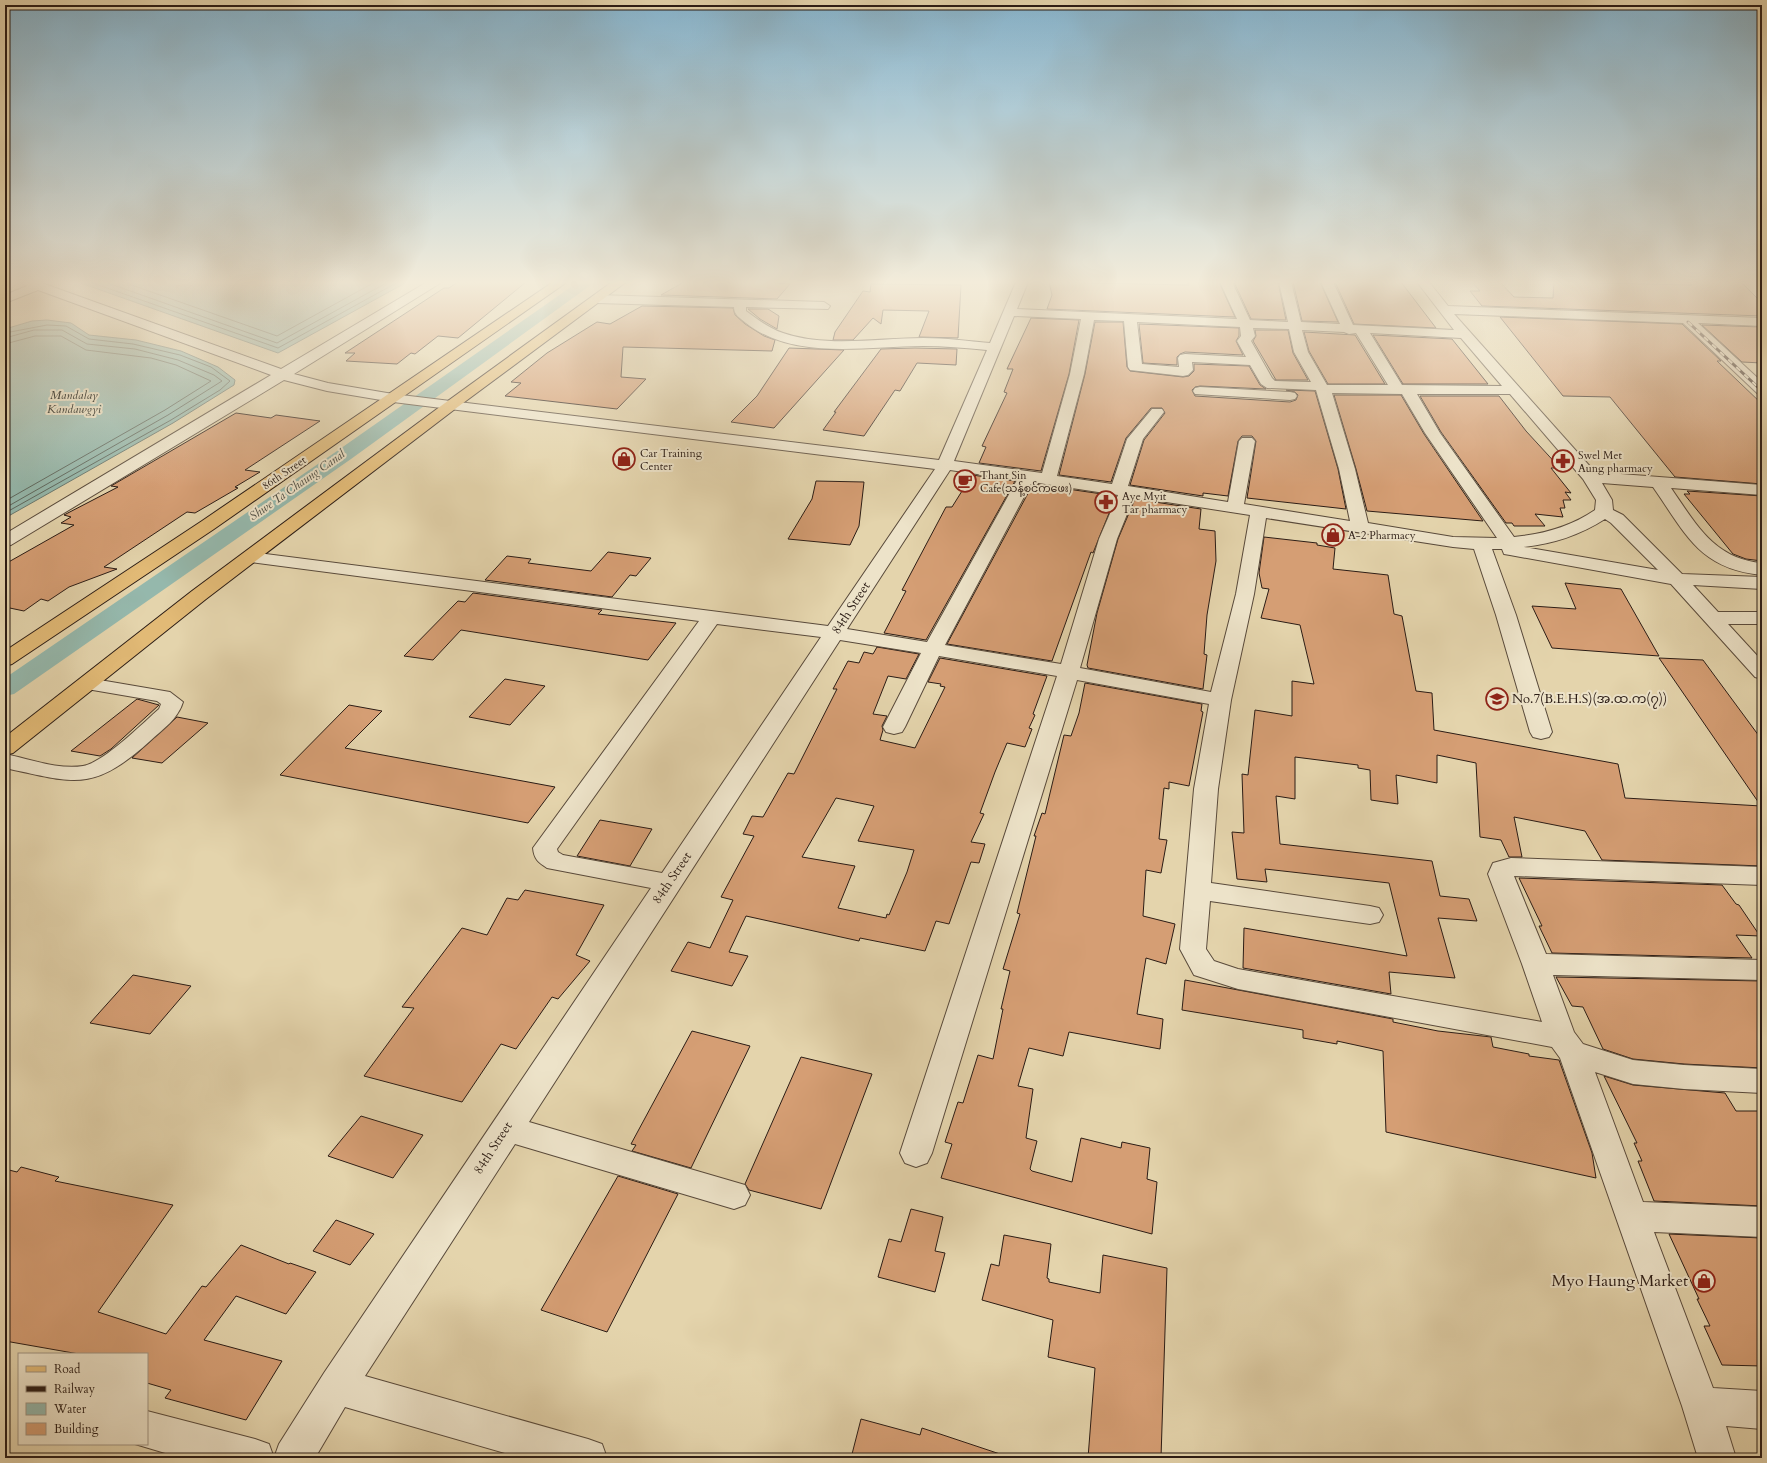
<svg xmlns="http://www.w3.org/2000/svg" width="1767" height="1463" font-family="Cardo,'Noto Sans Myanmar',serif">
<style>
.water{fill:#95b8ac;stroke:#6b7a70}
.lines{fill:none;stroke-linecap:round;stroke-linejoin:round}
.shore{stroke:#606a60;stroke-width:1}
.canal{fill:#95b8ac;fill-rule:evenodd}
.building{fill:#d59e74;stroke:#2b1c15;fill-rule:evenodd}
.minor-casing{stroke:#594a3b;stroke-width:2}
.major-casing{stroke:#2b1c15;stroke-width:2}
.minor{fill:#ede3c9;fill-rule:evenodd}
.major{fill:#e2ba76;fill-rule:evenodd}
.rail-casing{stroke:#2b1c15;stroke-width:3}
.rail{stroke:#ede3c9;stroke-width:2;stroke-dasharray:5.5;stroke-linecap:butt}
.labels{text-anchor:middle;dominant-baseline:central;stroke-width:4;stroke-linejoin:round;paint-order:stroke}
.far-poi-label{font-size:11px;fill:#2b1c15;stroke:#ede3c9;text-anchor:start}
.far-street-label{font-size:11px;fill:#2b1c15;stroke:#ede3c9}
.far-water-label{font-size:12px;font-style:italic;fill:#4b4b42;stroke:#ede3c9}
.street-label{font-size:13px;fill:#2b1c15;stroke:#ede3c9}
.poi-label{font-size:13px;fill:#2b1c15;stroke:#ede3c9;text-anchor:start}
.near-poi-label{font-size:16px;fill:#2b1c15;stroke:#ede3c9;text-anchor:end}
</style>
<rect width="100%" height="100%" fill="#e4d4ac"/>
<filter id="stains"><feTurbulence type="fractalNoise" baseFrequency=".005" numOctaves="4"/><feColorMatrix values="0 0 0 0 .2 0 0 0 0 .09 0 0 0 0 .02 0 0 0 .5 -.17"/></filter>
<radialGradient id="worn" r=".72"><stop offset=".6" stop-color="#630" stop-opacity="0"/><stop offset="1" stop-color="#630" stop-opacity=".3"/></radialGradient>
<!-- water -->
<g class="water">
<polygon points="78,282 407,282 278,353"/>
<polygon points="47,320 71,323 89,335 136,340 181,351 218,367 235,380 234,385 173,423 5,518 5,329 32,321"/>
</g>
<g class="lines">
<!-- shore -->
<g class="shore">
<polyline points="90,282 278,348 398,282"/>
<polyline points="105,282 277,343 388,282"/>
<polyline points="123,282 277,336 375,282"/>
<polyline points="5,333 47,325 66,326 89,339 133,344 180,355 211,367 230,381 220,390 171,420 5,513"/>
<polyline points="5,338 34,330 62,330 87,344 135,349 178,360 214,375 222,381 168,415 5,508"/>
<polyline points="5,344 35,336 61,336 86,350 151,358 176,365 211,381 165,410 5,501"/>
</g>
<!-- canal -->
<polygon class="canal" points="578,282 595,282 351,459 14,694 5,696 5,678 337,451"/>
</g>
<!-- building -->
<g class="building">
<polygon points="458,282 526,282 458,338 438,336 415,354 411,353 397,364 346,361 355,353 345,353 444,288 449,288"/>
<polygon points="684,282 767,282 790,284 777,299 661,295"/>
<polygon points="1049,282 1189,285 1187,282 1219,282 1235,317 1047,309 1052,295"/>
<polygon points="1234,282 1278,282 1286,320 1251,319"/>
<polygon points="1293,282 1320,282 1338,322 1302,321"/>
<polygon points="1335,282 1401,282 1436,328 1354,324"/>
<polygon points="1472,282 1500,282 1514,297 1553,298 1554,282 1692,285 1689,282 1741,282 1762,303 1762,316 1482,306 1470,291 1480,291"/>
<polygon points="871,284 961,285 958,338 919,337 929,311 883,310 881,324 873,318 853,340 833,340 835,332 863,291 870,292"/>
<polygon points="642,306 733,308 735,315 745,324 764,336 775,340 772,351 623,347 621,377 646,379 617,409 505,396 521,383 511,382 547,353 597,322 610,324"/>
<polygon points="748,309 768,309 779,316 777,329 760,319"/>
<polygon points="1500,317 1682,324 1721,361 1717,361 1762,404 1762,484 1675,477 1610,397 1563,396"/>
<polygon points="1031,318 1079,320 1069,374 1041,471 979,463 986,447 982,446 1007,393 1004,392 1013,369 1007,369"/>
<polygon points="1095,322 1123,322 1127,367 1130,371 1183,377 1189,376 1194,371 1194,364 1249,366 1260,385 1266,389 1200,386 1195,387 1192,390 1195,396 1290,402 1296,400 1298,395 1295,392 1286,390 1315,391 1338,469 1346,509 1247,498 1256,441 1252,436 1242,436 1238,441 1228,496 1203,493 1203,496 1130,485 1144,440 1165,413 1162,408 1151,408 1126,438 1111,482 1059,475 1085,374"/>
<polygon points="1139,324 1239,328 1239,336 1236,341 1243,355 1185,352 1180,354 1177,357 1177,365 1143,363"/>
<polygon points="1702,325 1762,327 1762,363 1742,362"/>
<polygon points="1255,330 1288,330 1293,353 1308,380 1276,380 1253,341 1256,336"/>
<polygon points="1304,332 1355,335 1385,384 1328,384 1309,351"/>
<polygon points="1373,335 1452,339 1488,384 1403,384"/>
<polygon points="789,348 844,350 774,428 731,422 757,396"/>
<polygon points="915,348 957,349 956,365 917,363 900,391 895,390 864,436 823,430 836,412 834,412 881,349"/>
<polygon points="1334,395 1401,395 1424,434 1483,521 1367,511 1356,469"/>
<polygon points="1420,396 1499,396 1526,431 1560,468 1551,468 1571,493 1565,492 1571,500 1563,500 1565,508 1560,508 1563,517 1535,514 1545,526 1514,526 1512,523 1506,523 1441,432"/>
<polygon points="236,413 271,418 276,415 320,421 245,470 260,472 235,487 238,488 195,513 187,512 104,567 117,569 69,587 48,601 41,599 24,611 5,607 5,564 74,525 61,523 71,517 64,515 118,487 111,486"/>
<polygon points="972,475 1015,481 926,640 884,633 906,591 902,590 946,507 952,507"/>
<polygon points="816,481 864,482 859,526 850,545 788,539 812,499"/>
<polygon points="1033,484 1116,496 1093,553 1091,552 1052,661 947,644"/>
<polygon points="1687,491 1762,496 1762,561 1746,559 1733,554 1684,494 1690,494"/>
<polygon points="1135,499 1201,509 1199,529 1215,531 1216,561 1207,615 1204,654 1207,655 1203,689 1088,668 1087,665 1097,613 1118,539"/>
<polygon points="1264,537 1317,543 1317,545 1335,548 1333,569 1388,575 1394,614 1402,616 1416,691 1432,693 1434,730 1618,764 1625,798 1761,806 1659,658 1703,660 1762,740 1762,866 1602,860 1585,831 1514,817 1522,857 1509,857 1501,840 1480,837 1476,763 1437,755 1437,783 1396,775 1398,804 1371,800 1370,770 1358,768 1358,765 1295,757 1295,799 1276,796 1280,844 1432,861 1440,896 1469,899 1477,921 1438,918 1455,978 1389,972 1391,994 1243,968 1244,928 1407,956 1389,883 1265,869 1267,882 1237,879 1232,832 1244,833 1242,774 1248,775 1255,710 1292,716 1292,681 1314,684 1300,625 1261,618 1269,589 1262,588 1259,573"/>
<polygon points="608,552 651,558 636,576 630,575 612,597 485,580 507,556 531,559 528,563 591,571"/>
<polygon points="1565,583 1621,589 1659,656 1552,648 1532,606 1576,609"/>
<polygon points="473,593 602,610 598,614 676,623 648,660 461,630 433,660 404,656 458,601 465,602"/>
<path d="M877,647L919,654L906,679L888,676L873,714L887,716L882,726L883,730L880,740L915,748L945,687L940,686L941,684L928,682L940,658L1047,676L1033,714L1035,715L1029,728L1032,729L1025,747L1007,743L995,772L980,813L984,814L971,842L985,844L979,863L971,862L949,924L936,921L925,951L860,938L859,941L746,916L729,952L748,956L732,986L671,971L688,942L710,948L733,900L721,897L754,836L743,834L752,816L763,817L788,773L794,774L837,689H833L848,661L859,663L864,652L873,654ZM836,798L874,806L858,841L914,850L907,872L889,915L887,914L886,918L838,908L855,866L802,857Z"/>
<polygon points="505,679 545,686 510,725 469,717"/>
<polygon points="1085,683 1202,704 1201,711 1203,712 1189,786 1169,782 1169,789 1164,788 1159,839 1167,840 1161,873 1146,870 1143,916 1175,924 1166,964 1146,958 1137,1014 1163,1019 1160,1049 1069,1032 1063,1056 1029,1048 1018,1086 1033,1089 1026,1138 1037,1141 1030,1169 1032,1171 1072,1182 1081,1138 1121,1148 1122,1142 1150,1148 1147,1179 1157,1182 1152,1234 941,1178 952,1144 945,1142 958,1102 963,1103 978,1055 993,1059 1003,1009 1001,1009 1010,971 1003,969 1020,914 1017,913 1036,836 1034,836 1042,813 1045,814 1064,735 1071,736 1079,713"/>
<polygon points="137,699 159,705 111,749 100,756 71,751"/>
<polygon points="349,705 382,711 345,748 555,787 528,823 280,775"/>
<polygon points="177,717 208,723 162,763 132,758"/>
<polygon points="600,820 652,829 630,866 577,856"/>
<polygon points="1519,878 1722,885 1736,904 1739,905 1760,936 1736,935 1752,958 1552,953 1539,926 1542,926"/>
<polygon points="525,890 604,905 576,955 590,961 558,999 552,997 516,1049 501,1044 462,1102 364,1076 414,1008 402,1007 462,928 487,935 507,898 518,900"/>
<polygon points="133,975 191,986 150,1034 90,1023"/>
<polygon points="1556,977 1762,981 1762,1068 1684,1064 1633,1059 1603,1049 1583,1007 1572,1006"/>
<polygon points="1185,980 1393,1019 1393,1022 1438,1031 1491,1037 1493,1047 1529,1054 1529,1056 1559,1060 1592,1153 1596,1178 1386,1132 1383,1051 1337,1041 1337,1044 1303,1038 1303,1030 1182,1010"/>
<polygon points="692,1031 750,1046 691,1168 632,1151 636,1145 631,1144"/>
<polygon points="801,1057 872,1074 821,1209 749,1190 745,1184"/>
<polygon points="1604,1076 1633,1085 1725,1093 1736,1111 1762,1111 1762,1206 1654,1201 1638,1161 1642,1161 1634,1143 1637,1143"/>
<polygon points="361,1116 423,1135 393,1178 328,1156"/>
<polygon points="21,1167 59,1177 55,1181 173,1205 98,1312 166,1334 202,1286 206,1287 241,1245 289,1264 290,1263 316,1272 286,1314 236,1296 204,1340 282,1361 246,1420 165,1398 171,1390 147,1383 147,1354 79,1354 5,1341 5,1169 17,1172"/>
<polygon points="618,1176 678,1194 607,1332 541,1310"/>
<polygon points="911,1209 943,1217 935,1251 945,1253 935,1292 878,1277 889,1239 901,1242"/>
<polygon points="336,1220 374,1234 350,1265 313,1251"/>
<polygon points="1669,1234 1762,1238 1762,1366 1722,1365 1704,1326 1710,1326 1697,1299 1699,1299"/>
<polygon points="1004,1235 1051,1244 1047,1278 1049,1279 1049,1282 1100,1293 1103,1255 1167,1268 1161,1458 1088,1458 1095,1368 1048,1357 1053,1320 982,1300 991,1264 999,1266"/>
<polygon points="861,1419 920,1435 922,1428 1000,1454 1000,1458 851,1458"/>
</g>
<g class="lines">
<!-- minor casing -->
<g class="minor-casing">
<g id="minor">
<path d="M21,282H39L281,369L427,282H442L294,374L328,383L393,394L939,460L987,350C965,348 944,346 923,346C866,346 794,361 746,323C740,318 734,315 734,307L597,303L591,299L597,295L824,302L830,306L828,309L746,307V311C758,320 769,328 783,333C827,348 878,338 923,338C945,338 968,341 990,343L1016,282H1028L1017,309L1237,319L1220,282H1232L1250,320L1288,322L1279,282H1291L1301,322L1340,324L1321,282H1333L1353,325L1454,330L1417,282H1429L1448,306L1762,318V326L1698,323L1762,382V394L1757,393L1683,323L1454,314L1595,472L1762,485V495L1671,488C1696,524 1714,559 1762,563V575C1699,569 1686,534 1653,487L1602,483L1612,500L1613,510L1623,515L1682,574L1762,577V589L1693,585L1718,612H1762V624H1728L1762,661V679L1755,677L1671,584L1510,555L1504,554L1502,549H1492L1516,615L1552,732L1549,737L1541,739L1533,737L1530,732L1496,615L1474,549L1453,547L1266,518L1254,594L1231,700L1218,789L1211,883L1370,906L1379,908L1383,915L1379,922L1370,924L1210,901L1206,949L1214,961L1238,969L1542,1022L1522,964L1488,874L1493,863L1511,858L1762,867V885L1514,876L1546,954L1762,960V980L1553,975L1574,1032L1583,1044L1633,1060L1684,1065L1762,1069V1093L1684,1089L1633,1084L1595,1072L1643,1202L1762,1207V1237L1654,1232L1713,1388L1762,1391V1429L1726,1426L1736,1458H1698L1682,1406L1560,1058L1552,1047L1238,989L1194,975L1180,949L1194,789L1209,704L1077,680L932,1153L927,1163L916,1167L905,1163L900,1153L1057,676L939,656L905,727L902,732L894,734L886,732L883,727L921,653L840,640L529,1122L745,1185L750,1195L745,1205L734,1209L515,1144L365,1376L588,1439L602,1444L607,1458H522L345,1407L315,1458H182L135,1444H147V1411L255,1439L269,1444L274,1458L279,1444L324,1373L651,888L547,868C538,862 534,859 533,848L699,621L251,562L245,561L242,557L245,553L251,552L828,626L935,469L393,402L327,391L284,380L11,545L5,546V534L271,375L38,290L5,303V295L27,286ZM1014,316L1081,319L1070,374L1042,473L954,461ZM1094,320L1124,321L1128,367L1130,370L1183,376L1188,375L1193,370L1192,362L1250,365L1261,384L1267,388L1316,390L1339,469L1350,521L1244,504L1255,441L1252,438H1242L1239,441L1228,502L1128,486L1143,439L1164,412L1162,409H1152L1127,439L1112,484L1057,476L1084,374ZM1137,322L1240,327L1241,336L1237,341L1246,357L1185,354L1180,355L1178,358L1179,367L1142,364ZM1253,328L1289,329L1294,352L1311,382L1275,381L1272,378L1251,341L1255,336ZM1302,330L1344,332L1349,334L1356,333L1388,385H1327L1308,352ZM1370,333L1461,338L1502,386L1402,385ZM1332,393L1402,394L1425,433L1497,538L1453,537L1368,523L1355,469ZM1417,394H1510L1583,479L1596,500L1595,510C1570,527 1544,534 1514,537L1440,433ZM950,470L1017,480L927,642L847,629ZM1032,482L1118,495L1099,539L1061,664L945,645ZM1134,497L1250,515L1236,594L1211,692L1080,668L1117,539ZM1605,519L1611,523L1658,570L1524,547C1553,544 1580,535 1605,519ZM717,624L821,637L662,873L563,855L558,852L557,849Z"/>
<polygon points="1200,387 1290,392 1295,393 1297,396 1295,399 1290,400 1195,394 1193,391 1195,388"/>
<path d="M88,678L170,692L183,702C178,719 163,729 150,741C92,793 76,783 5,768V754C30,759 58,770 83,766C103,763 143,723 159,709L161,704L157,701L81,688L78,684L81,680Z"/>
</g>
</g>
<!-- major casing -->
<g class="major-casing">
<g id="major">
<polygon points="553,282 567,282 214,529 12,664 5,666 5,651 202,521"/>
<polygon points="612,282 626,282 455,409 206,599 13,753 5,755 5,737 192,591 445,403"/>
</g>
</g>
<!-- minor -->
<use href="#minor" class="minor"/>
<!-- major -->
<use href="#major" class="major"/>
<!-- rail casing -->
<g class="rail-casing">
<polyline id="rail" points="1688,322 1762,391"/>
</g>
<!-- rail -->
<use href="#rail" class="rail"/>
</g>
<!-- sky -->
<linearGradient id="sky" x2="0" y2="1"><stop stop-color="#87b6d0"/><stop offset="0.58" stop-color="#f3ecda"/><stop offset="1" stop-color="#f3ecda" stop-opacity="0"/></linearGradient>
<rect width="1767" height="487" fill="url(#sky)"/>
<!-- icons -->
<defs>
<g id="shop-ring" transform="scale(1.15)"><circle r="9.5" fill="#ede3c9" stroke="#8f2418" stroke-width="1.5"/><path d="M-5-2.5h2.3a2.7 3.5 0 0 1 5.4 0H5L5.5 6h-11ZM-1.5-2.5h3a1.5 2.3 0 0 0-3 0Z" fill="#8f2418"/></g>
<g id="pharmacy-ring" transform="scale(1.15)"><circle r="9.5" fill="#ede3c9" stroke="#8f2418" stroke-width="1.5"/><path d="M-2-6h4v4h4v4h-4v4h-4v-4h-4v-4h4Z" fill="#8f2418"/></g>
<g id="cafe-ring" transform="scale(1.15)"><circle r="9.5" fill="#ede3c9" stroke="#8f2418" stroke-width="1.5"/><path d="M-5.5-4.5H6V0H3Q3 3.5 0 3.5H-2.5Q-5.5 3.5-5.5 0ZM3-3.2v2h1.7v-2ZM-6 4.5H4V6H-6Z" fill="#8f2418"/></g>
<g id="school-ring" transform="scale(1.15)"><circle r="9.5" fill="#ede3c9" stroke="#8f2418" stroke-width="1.5"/><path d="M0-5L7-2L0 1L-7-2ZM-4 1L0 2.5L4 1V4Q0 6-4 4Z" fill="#8f2418"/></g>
</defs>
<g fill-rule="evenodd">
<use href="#shop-ring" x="624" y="459"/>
<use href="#pharmacy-ring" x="1563" y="461"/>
<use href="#cafe-ring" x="965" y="481"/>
<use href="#pharmacy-ring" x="1106" y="502"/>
<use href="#shop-ring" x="1333" y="535"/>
<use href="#school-ring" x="1497" y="699"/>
<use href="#shop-ring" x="1704" y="1281"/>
</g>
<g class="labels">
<!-- far-poi labels -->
<g class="far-poi-label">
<text x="640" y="453">Car Training<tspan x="640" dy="13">Center</tspan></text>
<text x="1578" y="455">Swel Met<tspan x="1578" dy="13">Aung pharmacy</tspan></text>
<text x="980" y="475">Thant Sin<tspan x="980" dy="13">Cafe(သန့်စင်ကဖေး)</tspan></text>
<text x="1122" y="496">Aye Myit<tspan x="1122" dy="13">Tar pharmacy</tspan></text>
<text x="1348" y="535">A-2 Pharmacy</text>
</g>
<!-- far-street labels -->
<g class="far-street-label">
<text transform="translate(284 473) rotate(-34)">86th Street</text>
</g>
<!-- far-water labels -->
<g class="far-water-label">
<text x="74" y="395">Mandalay<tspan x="74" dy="14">Kandawgyi</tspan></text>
<text transform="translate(297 485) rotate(-35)">Shwe Ta Chaung Canal</text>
</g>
<!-- street labels -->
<g class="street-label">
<text transform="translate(851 608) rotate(-57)">84th Street</text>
<text transform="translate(672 878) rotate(-56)">84th Street</text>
<text transform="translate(493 1148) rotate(-57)">84th Street</text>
</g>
<!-- poi labels -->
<g class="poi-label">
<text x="1512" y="699">No.7(B.E.H.S)(အ.ထ.က(၇))</text>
</g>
<!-- near-poi labels -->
<g class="near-poi-label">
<text x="1688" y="1281">Myo Haung Market</text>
</g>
</g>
<!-- margin -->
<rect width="1767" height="1463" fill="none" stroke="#e4d4ac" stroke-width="20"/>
<rect x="6" y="6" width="1755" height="1451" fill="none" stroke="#2b1c15" stroke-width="2"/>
<rect x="10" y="10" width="1747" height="1443" fill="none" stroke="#2b1c15"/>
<!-- legend -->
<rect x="18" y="1353" width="130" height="92" fill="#ede3c9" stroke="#9f9381"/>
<rect x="26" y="1366" width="20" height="6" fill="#e2ba76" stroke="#9f9381"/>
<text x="54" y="1373" font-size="12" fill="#2b1c15">Road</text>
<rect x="26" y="1386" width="20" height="6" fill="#2b1c15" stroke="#9f9381"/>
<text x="54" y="1393" font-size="12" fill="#2b1c15">Railway</text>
<rect x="26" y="1403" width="20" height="12" fill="#95b8ac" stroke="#9f9381"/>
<text x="54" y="1413" font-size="12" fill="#2b1c15">Water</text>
<rect x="26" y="1423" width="20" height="12" fill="#d59e74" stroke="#9f9381"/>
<text x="54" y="1433" font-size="12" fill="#2b1c15">Building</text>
<rect width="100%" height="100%" filter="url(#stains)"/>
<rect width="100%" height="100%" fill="url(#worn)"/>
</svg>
